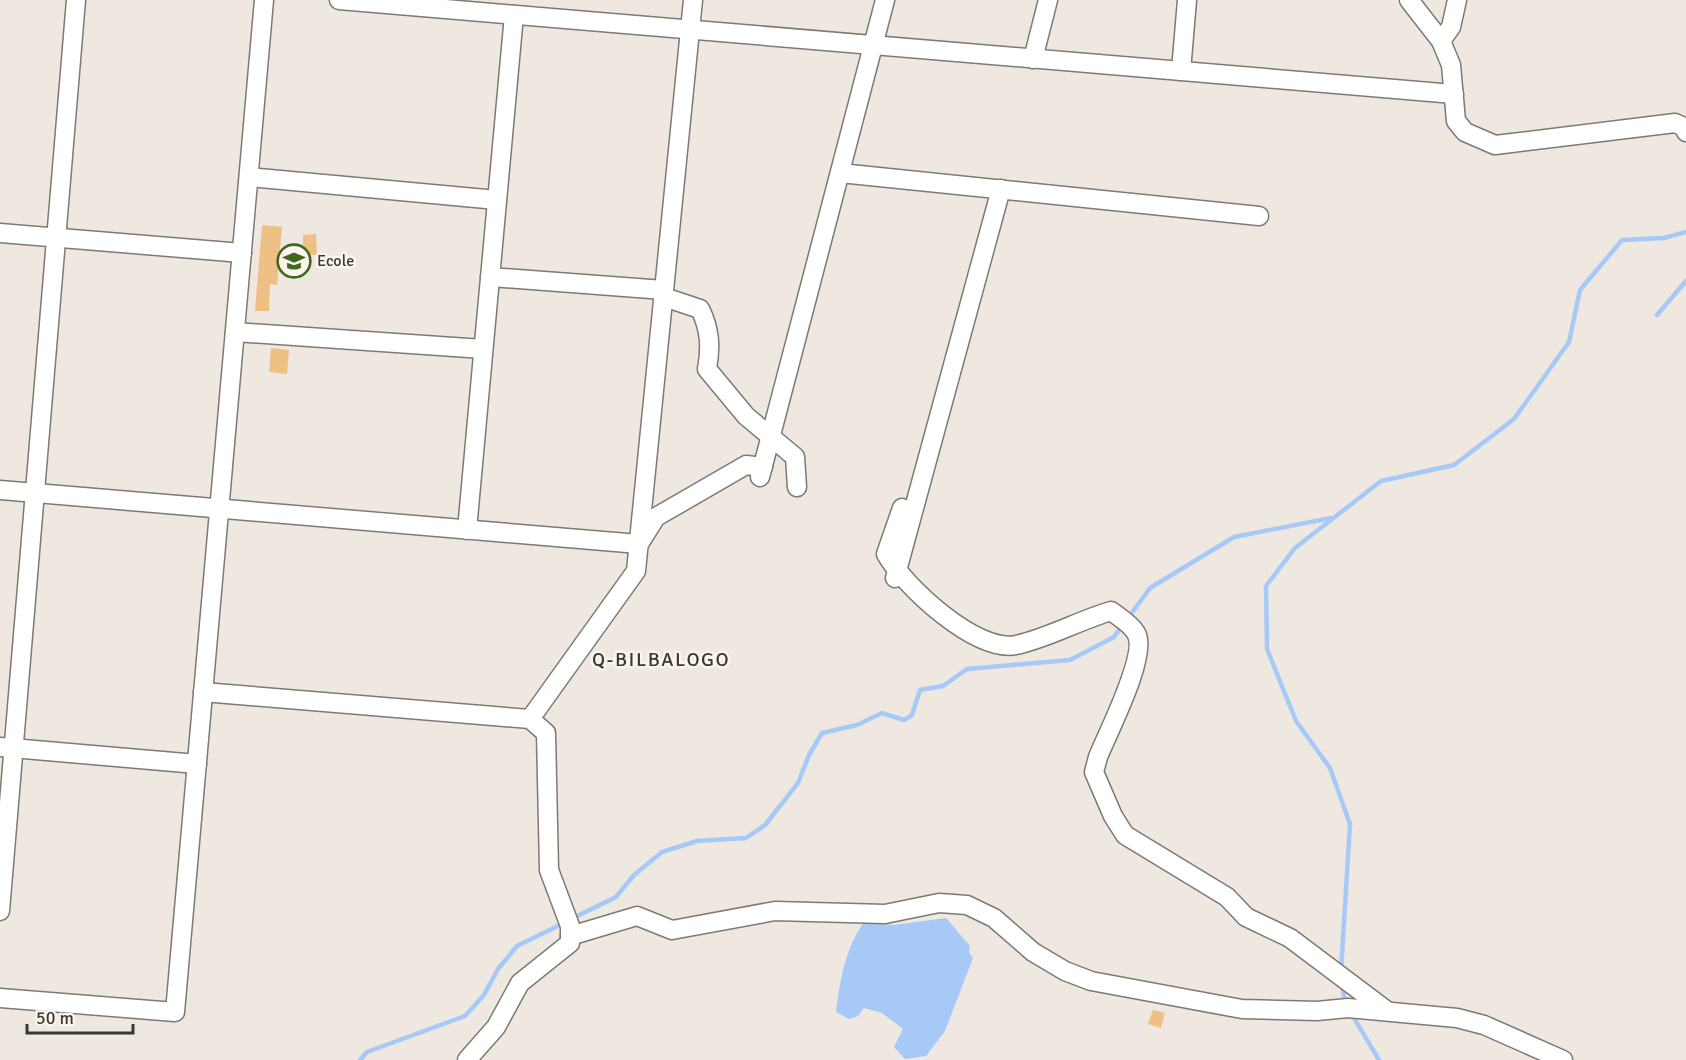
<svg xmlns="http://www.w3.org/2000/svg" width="1686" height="1060" font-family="Signika,sans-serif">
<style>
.water{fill:#a6c9f7}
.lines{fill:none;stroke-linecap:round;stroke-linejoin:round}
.stream{stroke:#a6c9f7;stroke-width:4.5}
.building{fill:#eec083}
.minor-casing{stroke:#7e7973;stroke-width:21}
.minor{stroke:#fff;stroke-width:18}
.labels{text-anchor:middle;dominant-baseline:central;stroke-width:5;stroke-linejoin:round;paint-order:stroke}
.poi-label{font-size:16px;fill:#3a3835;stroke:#fbf5ee;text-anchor:start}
.quarter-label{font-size:20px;letter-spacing:1.5px;fill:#3a3835;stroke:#fbf5ee}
</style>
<rect width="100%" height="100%" fill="#eee8e1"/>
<!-- water -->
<path class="water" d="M946,918L970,946L969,952L973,958L945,1031L926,1056L905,1059L894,1047L903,1029L882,1013L864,1008L858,1016L849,1019L836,1012C840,980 845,949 864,922L894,925Z"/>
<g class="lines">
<!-- stream -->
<g class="stream">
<polyline points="1657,315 1686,281"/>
<polyline points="1128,618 1150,588 1234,537 1331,518"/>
<polyline points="571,919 616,897 634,875 662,852 697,841 746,838 765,825 798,783 809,755 822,733 857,725 882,713 904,720 912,715 920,690 943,686 967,669 1070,660 1114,637 1123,624"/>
<polyline points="1341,971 1350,824 1330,768 1296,721 1267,649 1266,586 1295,548 1381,481 1454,465 1514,419 1569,342 1580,290 1622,240 1664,238 1686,232"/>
<polyline points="1342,983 1345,1004"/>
<polyline points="1351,1013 1379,1060"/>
<polyline points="360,1060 367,1052 465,1016 484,995 498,969 517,946 564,923"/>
</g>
</g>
<!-- building -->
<g class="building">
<polygon points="262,225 282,227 277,285 270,284 269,311 255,311"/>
<polygon points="316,234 317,255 303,255 303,235"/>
<polygon points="271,348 289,350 287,374 269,372"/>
<polygon points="1153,1010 1165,1013 1161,1028 1148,1024"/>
</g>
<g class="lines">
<!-- minor casing -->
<g class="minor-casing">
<g id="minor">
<polyline points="339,0 1454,94"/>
<polyline points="1409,0 1441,41 1451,65 1456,121 1465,132 1495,145 1675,123 1684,127 1686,132"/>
<polyline points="1441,41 1451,27 1457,0"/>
<polyline points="1033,59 1048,0"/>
<polyline points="1181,71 1187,0"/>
<polyline points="840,173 1259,216"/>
<polyline points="249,177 497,200"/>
<polyline points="0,233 242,253"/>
<polyline points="490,277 664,290"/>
<path d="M664,297L700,309C710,329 711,347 707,369L746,416L795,457L797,487"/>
<polyline points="235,332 483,349"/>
<polyline points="760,477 885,0"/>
<polyline points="0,490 639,544 656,517 746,465 763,467"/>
<path d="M902,508L886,554C904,586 976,653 1016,645C1046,639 1080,620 1111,611C1119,617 1131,624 1136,633C1149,654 1107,734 1098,757L1094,772L1113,816L1125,835L1227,897L1246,917L1290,938L1387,1011"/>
<polyline points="467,530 514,15"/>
<polyline points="895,578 1001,189"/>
<polyline points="203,692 530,719 546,733 549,870 570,926 570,943 520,983 496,1027 467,1060"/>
<polyline points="530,719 636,571 693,0"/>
<polyline points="0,747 197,764"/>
<polyline points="0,911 76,0"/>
<polyline points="570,936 637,916 672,930 775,911 885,914 939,903 967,905 994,918 1033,952 1065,971 1091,981 1242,1009 1317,1011 1348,1008 1457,1018 1484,1025 1563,1060"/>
<polyline points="0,998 175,1012 264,0"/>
</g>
</g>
<!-- minor -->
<use href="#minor" class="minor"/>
</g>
<!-- icons -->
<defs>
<g id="school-ring" transform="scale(1.725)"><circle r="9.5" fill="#fbf5ee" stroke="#42661e" stroke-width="1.5"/><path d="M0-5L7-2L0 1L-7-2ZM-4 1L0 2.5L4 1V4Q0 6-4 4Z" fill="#42661e"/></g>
</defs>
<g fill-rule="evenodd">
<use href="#school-ring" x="294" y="261"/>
</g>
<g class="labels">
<!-- poi labels -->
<g class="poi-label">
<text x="317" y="261">Ecole</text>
</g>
<!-- quarter labels -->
<g class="quarter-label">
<text x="661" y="659">Q-BILBALOGO</text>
</g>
</g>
<!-- scale -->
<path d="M27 1024v9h106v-9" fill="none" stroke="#3a3835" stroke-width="3"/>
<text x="36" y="1024" font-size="18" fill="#3a3835" stroke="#fbf5ee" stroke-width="4.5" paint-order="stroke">50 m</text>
</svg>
